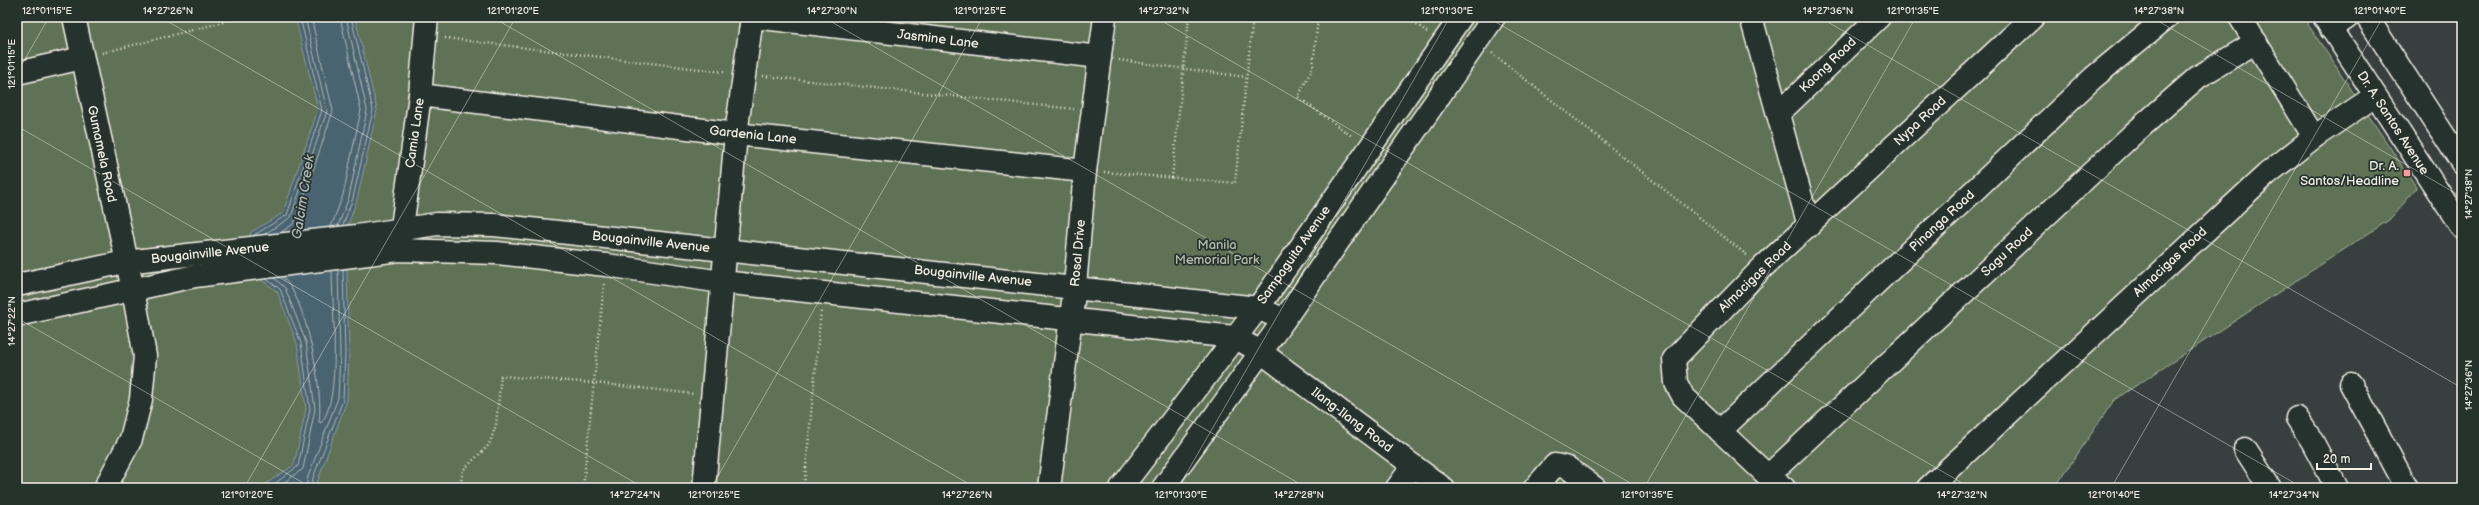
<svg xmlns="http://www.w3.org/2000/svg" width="2479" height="505" font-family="'Balsamiq Sans',sans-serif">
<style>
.green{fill:#5e7254;stroke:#a9b29e}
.water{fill:#4a646f;stroke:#8e9c9f}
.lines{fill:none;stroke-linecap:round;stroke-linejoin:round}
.shore{stroke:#b0b9b8;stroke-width:1}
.minor-casing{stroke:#f4f1e8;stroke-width:25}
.major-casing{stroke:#f4f1e8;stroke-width:25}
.path{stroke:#f4f1e8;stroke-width:2.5;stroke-dasharray:1 3;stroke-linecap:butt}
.minor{stroke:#26332d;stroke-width:22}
.major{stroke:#26332d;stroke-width:22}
.ticks{fill:none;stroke:#f4f1e8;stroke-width:1;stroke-opacity:0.45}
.poi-dot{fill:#ff9aa2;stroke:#26332d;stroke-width:1.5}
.labels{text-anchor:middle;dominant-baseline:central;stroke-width:3.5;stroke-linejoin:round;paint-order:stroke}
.street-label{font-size:13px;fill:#f4f1e8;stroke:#26332d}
.poi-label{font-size:13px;fill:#f4f1e8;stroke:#26332d;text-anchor:end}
.park-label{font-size:13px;fill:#b8bead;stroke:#26332d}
.water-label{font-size:14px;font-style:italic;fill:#b0b9b8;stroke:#26332d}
.neatline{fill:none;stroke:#f4f1e8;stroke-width:1.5}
.ticks-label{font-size:10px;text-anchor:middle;fill:#f4f1e8}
</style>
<rect width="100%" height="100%" fill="#37403f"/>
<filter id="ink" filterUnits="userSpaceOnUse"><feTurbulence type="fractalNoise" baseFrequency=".025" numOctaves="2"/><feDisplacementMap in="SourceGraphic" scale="8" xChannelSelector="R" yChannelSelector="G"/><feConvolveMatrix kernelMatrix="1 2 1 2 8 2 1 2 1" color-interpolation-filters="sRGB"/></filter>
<g filter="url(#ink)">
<!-- green -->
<polygon class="green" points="17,17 2303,17 2417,188 2389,220 2114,400 2060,480 2050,488 17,488"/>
<!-- water -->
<polygon class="water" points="295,17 355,17 377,110 357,200 346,230 349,354 347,400 315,488 264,488 267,483 294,465 306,409 297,343 277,291 260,279 248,240 251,232 283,213 318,109"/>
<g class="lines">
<!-- shore -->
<g class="shore">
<polyline points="343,225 353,198 373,110 351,17"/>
<polyline points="338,226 349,197 367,110 346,17"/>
<polyline points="331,227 343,195 361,110 340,17"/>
<polyline points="280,233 292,225 297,218 333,111 311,17"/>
<polyline points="265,234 291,217 327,111 305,17"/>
<polyline points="254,235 287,215 322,110 300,17"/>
<path d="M282,277C306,294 324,394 319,422L321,423C342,400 332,304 332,271"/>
<polyline points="274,278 285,288 306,342 315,409 303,469 276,488"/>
<polyline points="266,279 280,289 301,343 310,409 298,466 269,488"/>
<polyline points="306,488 308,477 338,398 340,354 338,270"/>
<polyline points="311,488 313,478 343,400 345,354 343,269"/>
</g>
<!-- minor casing -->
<g class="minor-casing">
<g id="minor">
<polyline points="74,17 133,290 145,356 141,399 131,439 105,488"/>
<polyline points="753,17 1100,57"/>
<polyline points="1751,17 1809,226"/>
<polyline points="2240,17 2314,137"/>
<polyline points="2331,29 2348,17"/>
<polyline points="17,73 82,58"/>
<polyline points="420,95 736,134 1085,171"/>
<polyline points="1778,114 1879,17"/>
<polyline points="400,242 420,95 427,17"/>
<polyline points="17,285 125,262 357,236 437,224 494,225 1258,308 1284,320"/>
<polyline points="17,315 195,276 399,250 497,253 606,265 722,282 1234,337 1261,352 1443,488"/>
<polyline points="2351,384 2407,488"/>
<polyline points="2297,418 2312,441 2337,488"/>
<polyline points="1720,431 2093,78 2167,17"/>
<polyline points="2245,449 2270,488"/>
<polyline points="1768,476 2133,134 2198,77 2256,42"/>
<polyline points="704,488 736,134 752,17"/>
<polyline points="1049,488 1075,286 1085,171 1105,17"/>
<polyline points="1121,488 1258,308 1461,17"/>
<polyline points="1163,488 1284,320 1494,17"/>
<polyline points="1397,488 1413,466"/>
<polyline points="1535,488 1555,465 1568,468 1595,488"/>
<polyline points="1784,488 1768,476 1683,396 1676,383 1674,359 1763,267 2033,17"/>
<polyline points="1928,488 2267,174 2314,137 2375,96"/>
</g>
</g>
<!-- major casing -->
<g class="major-casing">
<g id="major">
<polyline points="2324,17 2462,228"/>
<polyline points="2367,17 2462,163"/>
</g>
</g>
<!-- path -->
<g class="path">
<polyline points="1318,17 1313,67 1298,97 1353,137"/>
<polyline points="1407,17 1427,32"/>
<polyline points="445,38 724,72"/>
<polyline points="102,53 243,17"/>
<polyline points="1492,53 1748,256"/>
<polyline points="1119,60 1246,77"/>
<polyline points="763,76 1074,109"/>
<polyline points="1104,172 1235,183 1253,17"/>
<polyline points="1172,178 1189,17"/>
<polyline points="460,488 463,470 489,445 496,425 501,376 595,383 694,394"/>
<polyline points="583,488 604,284"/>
<polyline points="804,488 821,311"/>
</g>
<!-- minor -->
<use href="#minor" class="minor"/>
<!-- major -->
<use href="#major" class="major"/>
</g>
</g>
<!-- ticks -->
<path class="ticks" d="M160,17L976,488M492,17L1307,488M823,17L1639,488M1155,17L1971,488M1487,17L2303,488M1819,17L2462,388M2151,17L2462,197M17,73L49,17M17,126L644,488M17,318L312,488M244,488L516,17M711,488L983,17M1178,488L1450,17M1644,488L1916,17M2111,488L2383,17"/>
<!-- markers -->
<rect class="poi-dot" x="2403" y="169" width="8" height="8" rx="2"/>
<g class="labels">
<!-- street labels -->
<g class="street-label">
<text transform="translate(938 39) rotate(7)">Jasmine Lane</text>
<text transform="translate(1828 65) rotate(-44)">Kaong Road</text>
<text transform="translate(1920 121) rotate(-43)">Nypa Road</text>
<text transform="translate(2393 123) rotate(57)">Dr. A. Santos Avenue</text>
<text transform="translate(415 133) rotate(-82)">Camia Lane</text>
<text transform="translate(753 135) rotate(6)">Gardenia Lane</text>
<text transform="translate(102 154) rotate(78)">Gumamela Road</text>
<text transform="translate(1942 221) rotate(-43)">Pinanga Road</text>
<text transform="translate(651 242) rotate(6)">Bougainville Avenue</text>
<text transform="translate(2007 252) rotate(-43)">Sagu Road</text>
<text transform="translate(210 253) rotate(-6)">Bougainville Avenue</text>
<text transform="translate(1078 253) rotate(-85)">Rosal Drive</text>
<text transform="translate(1294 255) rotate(-55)">Sampaguita Avenue</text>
<text transform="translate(2170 262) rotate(-43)">Almacigas Road</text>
<text transform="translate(973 276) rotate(6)">Bougainville Avenue</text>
<text transform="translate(1755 277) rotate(-44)">Almacigas Road</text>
<text transform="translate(1352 420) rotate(37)">Ilang-Ilang Road</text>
</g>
<!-- poi labels -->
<g class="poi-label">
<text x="2399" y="166">Dr. A.<tspan x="2399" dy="15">Santos/Headline</tspan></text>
</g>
<!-- park labels -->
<g class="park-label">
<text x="1217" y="245">Manila<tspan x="1217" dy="15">Memorial Park</tspan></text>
</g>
<!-- water labels -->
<g class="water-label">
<text transform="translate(303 197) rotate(-81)">Galcim Creek</text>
</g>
</g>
<!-- margin -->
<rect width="2479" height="505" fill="none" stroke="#26332d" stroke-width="44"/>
<!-- scale -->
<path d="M2317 463v6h54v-6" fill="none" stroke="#f4f1e8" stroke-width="2"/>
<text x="2323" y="463" font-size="12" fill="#f4f1e8" stroke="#26332d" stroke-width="3" paint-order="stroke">20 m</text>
<rect x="22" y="22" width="2435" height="461" class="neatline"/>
<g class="ticks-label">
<text x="47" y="14">121°01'15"E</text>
<text x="168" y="14">14°27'26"N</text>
<text x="513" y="14">121°01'20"E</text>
<text x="832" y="14">14°27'30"N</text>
<text x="980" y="14">121°01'25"E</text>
<text x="1164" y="14">14°27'32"N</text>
<text x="1447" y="14">121°01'30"E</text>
<text x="1828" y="14">14°27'36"N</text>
<text x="1913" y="14">121°01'35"E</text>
<text x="2159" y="14">14°27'38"N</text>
<text x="2380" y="14">121°01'40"E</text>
<text transform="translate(11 64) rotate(-90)" y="4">121°01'15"E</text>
<text transform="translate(2468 194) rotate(-90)" y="4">14°27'38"N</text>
<text transform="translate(11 321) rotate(-90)" y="4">14°27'22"N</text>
<text transform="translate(2468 385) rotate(-90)" y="4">14°27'36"N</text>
<text x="247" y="498">121°01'20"E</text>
<text x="635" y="498">14°27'24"N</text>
<text x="714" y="498">121°01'25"E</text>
<text x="967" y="498">14°27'26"N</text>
<text x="1181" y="498">121°01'30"E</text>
<text x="1299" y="498">14°27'28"N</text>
<text x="1647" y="498">121°01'35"E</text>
<text x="1962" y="498">14°27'32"N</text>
<text x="2114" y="498">121°01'40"E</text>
<text x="2294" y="498">14°27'34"N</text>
</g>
</svg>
